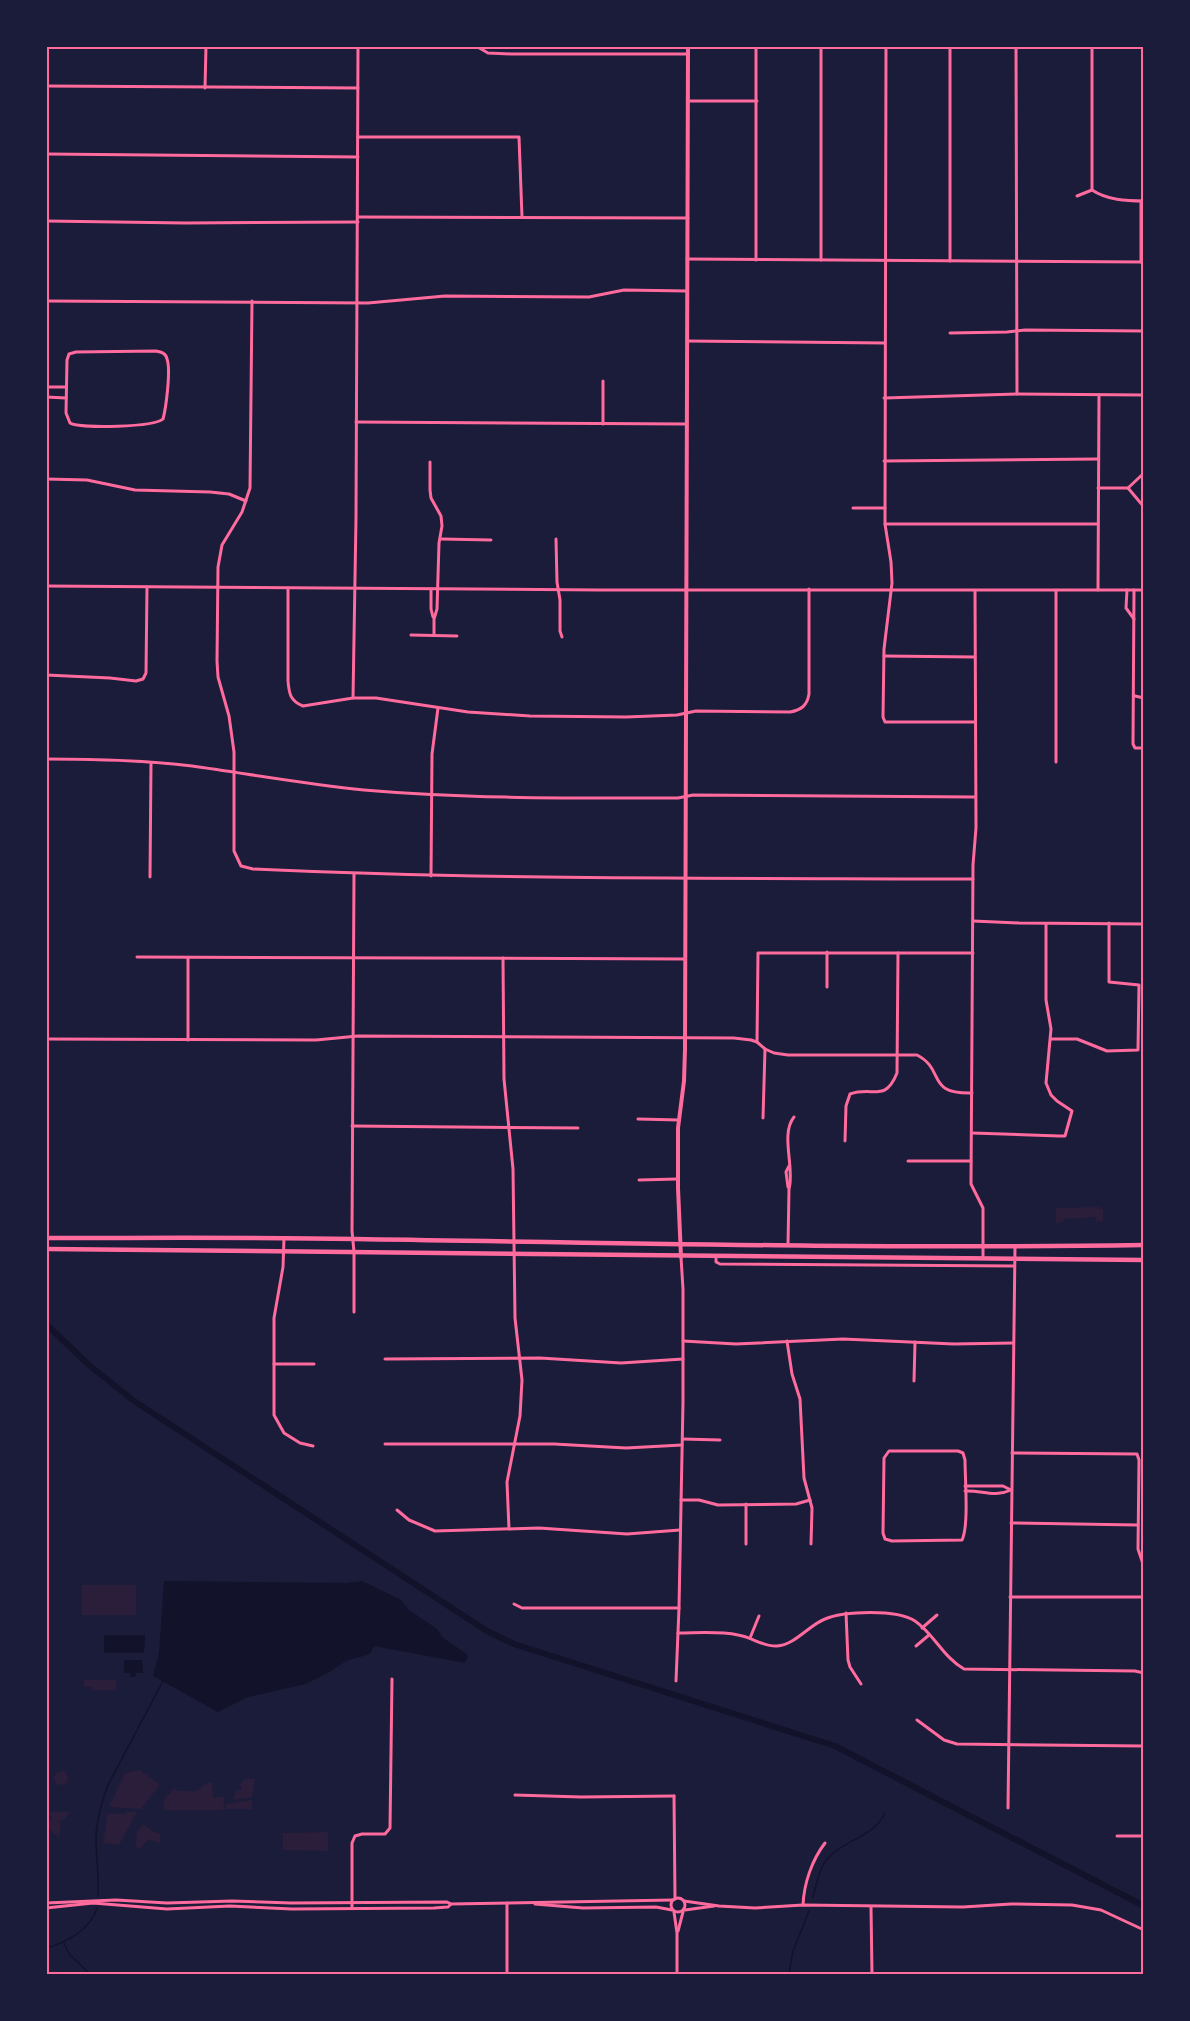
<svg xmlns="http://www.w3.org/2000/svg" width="1190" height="2021" font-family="'Titillium Web',sans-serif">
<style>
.green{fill:#2a1e3b}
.water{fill:#12122b}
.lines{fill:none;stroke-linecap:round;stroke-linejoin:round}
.stream{stroke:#12122b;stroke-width:1.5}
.canal{stroke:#12122b;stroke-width:6}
.minor{stroke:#ff6b9d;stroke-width:3}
.tertiary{stroke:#ff6b9d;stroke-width:3}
.secondary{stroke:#ff6b9d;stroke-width:4}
.primary{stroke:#ff6b9d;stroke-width:4.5}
.neatline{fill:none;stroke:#ff6b9d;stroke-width:2}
</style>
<rect width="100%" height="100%" fill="#1b1b3a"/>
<!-- green -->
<g class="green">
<polygon points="1100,1207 1099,1209 1103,1209 1103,1221 1096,1222 1096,1217 1064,1219 1063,1222 1056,1223 1056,1208"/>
<rect x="82" y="1585" width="54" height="30"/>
<polygon points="84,1680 116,1680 116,1690 92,1690 92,1687 84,1687"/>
<polygon points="140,1770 158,1783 159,1786 141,1809 109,1807 125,1773"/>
<circle cx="61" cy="1778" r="7"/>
<polygon points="245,1779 255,1779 252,1797 234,1800 235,1792 242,1789 240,1784"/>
<polygon points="212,1782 213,1797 225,1797 223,1810 164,1810 164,1799 175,1788 178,1791 197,1791 206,1783"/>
<polygon points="252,1800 252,1809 226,1809 226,1804"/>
<polygon points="49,1812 71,1812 61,1822 57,1821 61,1824 59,1838 49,1829 49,1821 52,1819"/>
<polygon points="108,1812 110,1814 126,1814 126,1812 137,1812 119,1845 103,1843"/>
<polygon points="143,1824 154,1832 160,1833 161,1842 158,1843 149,1839 141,1848 135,1848 137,1836 135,1834"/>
<polygon points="328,1832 328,1851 283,1850 283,1833"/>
</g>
<!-- water -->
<g class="water">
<polygon points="164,1581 347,1583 362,1581 401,1600 409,1610 437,1629 442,1637 468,1655 465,1663 374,1646 370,1654 346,1661 331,1671 306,1684 248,1697 218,1712 153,1676 159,1653"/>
<polygon points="104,1635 145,1635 144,1653 104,1653"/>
<polygon points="142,1660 143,1673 136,1673 135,1677 130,1677 130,1673 124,1673 124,1660"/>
</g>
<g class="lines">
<!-- stream -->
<g class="stream">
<path d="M98,1896C99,1875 96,1856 96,1835C97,1818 102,1801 108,1785L163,1681"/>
<path d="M813,1897C817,1884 819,1867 829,1857C846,1839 874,1837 885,1813"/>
<polyline points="64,1943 69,1954 90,1974"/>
<path d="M46,1948C66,1943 91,1929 97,1908"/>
<polyline points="789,1974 793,1951 809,1911"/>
</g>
<!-- canal -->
<polyline class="canal" points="46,1324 89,1365 134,1401 487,1631 514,1644 835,1746 1144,1906"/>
<!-- minor -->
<g class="minor">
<polyline points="476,46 488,53 511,54 688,54"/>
<polyline points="886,46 885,524 891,562 892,583 884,649 883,717 885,722 974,722"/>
<polyline points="1016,46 1017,394"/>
<path d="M1092,46V190C1107,200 1126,201 1144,201"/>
<polyline points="46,86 358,88"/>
<polyline points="205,88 206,46"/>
<polyline points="688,101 757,101"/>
<polyline points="358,137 519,137 522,217"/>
<polyline points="46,154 358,157"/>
<polyline points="1077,196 1092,190"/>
<polyline points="1141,201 1141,262"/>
<polyline points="358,217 688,218"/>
<polyline points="46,221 185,223 358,222"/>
<polyline points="687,259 1144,262"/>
<polyline points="756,260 756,46"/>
<polyline points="821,260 821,46"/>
<polyline points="950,261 950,46"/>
<polyline points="46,301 368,303 445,296 589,297 624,290 687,291"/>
<path d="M252,301L250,488L242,512L222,545L218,567L217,661L218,677L229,716L234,752V851L241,866L253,869C493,880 733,878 973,879"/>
<polyline points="950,333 1007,332 1025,330 1144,331"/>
<polyline points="687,341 885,343"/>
<path d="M76,352L156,351C161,352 166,353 167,359C171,370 166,408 163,419C154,427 81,429 70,423L66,413L67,360L69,354Z"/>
<polyline points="603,381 603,424"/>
<polyline points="46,387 66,387"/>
<polyline points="46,397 66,398"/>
<polyline points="884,398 1017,394 1144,395"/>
<polyline points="356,422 687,424"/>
<polyline points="884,461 1098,459"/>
<polyline points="430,462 430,490 431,498 441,516 442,526 439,543 437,609 434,619 434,635"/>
<polyline points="46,479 87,480 135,490 210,492 229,494 246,501"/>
<polyline points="1098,488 1128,488 1144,473"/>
<polyline points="1128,488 1144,507"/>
<polyline points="853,508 885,508"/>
<polyline points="885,524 1098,524"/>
<polyline points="442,539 491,540"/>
<polyline points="556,539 557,582 560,600 560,631 562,637"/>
<path d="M288,588V681C289,693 290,701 303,706L353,698H376L468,712L530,716L626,717L677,715L696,711L790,712C801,710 807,706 809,694V589"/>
<polyline points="431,589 431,609 433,617"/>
<polyline points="1098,590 1099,395"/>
<polyline points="1127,590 1126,608 1134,619"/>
<polyline points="1134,590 1133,744 1135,748 1144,748"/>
<polyline points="975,591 976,828 973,865 971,1184 983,1208 983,1258"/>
<polyline points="1056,591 1056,762"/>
<polyline points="411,635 457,636"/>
<polyline points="884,656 975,657"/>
<polyline points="46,675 110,678 136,681 143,679 146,673 147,587"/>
<polyline points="1135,696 1144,698"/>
<polyline points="353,698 356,518 358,46"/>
<path d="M46,759C95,759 144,760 192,766C249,774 306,784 364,790C468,799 573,798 678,798L693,795L975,797"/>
<polyline points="431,876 432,754 438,708"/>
<polyline points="150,877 151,763"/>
<polyline points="973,921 1019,923 1144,924"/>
<polyline points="137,957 685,959"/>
<polyline points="503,958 504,1079 513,1169 515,1318 522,1380 520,1416 507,1482 509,1529"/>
<polyline points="827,987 827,952"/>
<path d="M46,1039L316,1040L358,1036L734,1038L751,1040L757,1042L765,1049L774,1053L788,1055H917C946,1070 925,1094 972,1093"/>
<polyline points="1051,1039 1077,1039 1107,1051 1138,1050 1139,985 1109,982 1109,923"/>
<polyline points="188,1040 188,958"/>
<polyline points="757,1042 758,953 973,953"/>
<polyline points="763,1118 765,1049"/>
<polyline points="638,1119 679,1120"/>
<polyline points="352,1126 578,1128"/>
<polyline points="972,1133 1059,1136 1065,1136 1072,1111 1057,1101 1051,1095 1046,1083 1051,1029 1046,1000 1046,924"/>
<path d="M845,1141L846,1106L850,1094C873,1086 885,1103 897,1073L898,953"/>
<polyline points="908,1161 971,1161"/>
<polyline points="639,1180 677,1179"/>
<polyline points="788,1187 786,1172 789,1166"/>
<polyline points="284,1238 283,1267 274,1318 274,1415 284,1433 300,1443 313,1446"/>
<path d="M788,1245L789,1189C795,1169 780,1134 794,1117"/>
<polyline points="716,1257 716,1262 720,1264 1014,1266"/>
<polyline points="354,1312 354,1252 352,1231 354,874"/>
<polyline points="683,1341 736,1344 843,1339 954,1344 1013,1343"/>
<polyline points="787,1341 792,1374 800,1399 804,1478 812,1508 811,1544"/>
<polyline points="385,1359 540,1358 621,1363 683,1359"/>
<polyline points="274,1364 314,1364"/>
<polyline points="914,1381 915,1342"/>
<polyline points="683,1439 720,1440"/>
<polyline points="385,1444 554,1444 626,1448 682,1445"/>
<path d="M889,1451H958L963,1453L965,1460C965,1479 969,1526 962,1540L892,1541L885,1539L883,1533L884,1458Z"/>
<polyline points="1012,1453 1137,1454 1139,1460 1138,1549 1144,1567"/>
<polyline points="965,1486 1003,1486 1011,1490"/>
<path d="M965,1491C982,1490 994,1498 1011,1490"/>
<polyline points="681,1500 699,1500 718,1505 796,1504 810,1500"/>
<polyline points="397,1510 409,1520 435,1531 539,1528 627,1534 680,1530"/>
<polyline points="1011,1523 1137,1525"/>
<polyline points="746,1544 746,1504"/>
<polyline points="1010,1597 1144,1597"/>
<polyline points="514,1604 522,1608 679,1608"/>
<polyline points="846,1613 848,1660 850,1667 861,1684"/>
<polyline points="922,1628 937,1615"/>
<path d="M678,1633C698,1633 719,1631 738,1635C752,1637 763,1647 777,1646C795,1645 809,1625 825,1619C844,1611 897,1609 915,1621C934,1634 943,1657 964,1669L1135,1671L1144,1673"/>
<polyline points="750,1638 759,1616"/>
<polyline points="916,1646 929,1635"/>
<polyline points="676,1681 679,1608 683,1402 683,1289 681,1257"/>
<polyline points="917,1720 944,1740 957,1744 1144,1746"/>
<polyline points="515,1795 581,1797 674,1796"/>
<polyline points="1008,1808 1015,1247"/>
<polyline points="1117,1836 1144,1836"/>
<path d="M803,1905C804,1883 812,1860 825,1843"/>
<polyline points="871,1907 872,1974"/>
<polyline points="352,1908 352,1843 355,1836 362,1834 385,1834 390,1828 392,1679"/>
<polyline points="507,1974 507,1903"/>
</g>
<!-- tertiary -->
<g class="tertiary">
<polyline points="46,586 600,590 1144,590"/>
<polyline points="674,1796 675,1899"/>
<circle cx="678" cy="1905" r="7"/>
<polyline points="684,1901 719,1906 755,1908 803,1905 963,1907 1011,1904 1072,1905 1101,1910 1144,1930"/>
<polyline points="46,1903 116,1900 167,1903 232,1901 291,1903 447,1902 451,1904 673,1900"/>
<polyline points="535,1904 583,1908 656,1907 672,1910"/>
<polyline points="46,1908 93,1903 167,1909 230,1906 292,1909 434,1908 448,1907 451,1904"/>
<polyline points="685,1910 714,1906"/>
<polyline points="674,1912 677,1933 677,1974"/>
<polyline points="678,1931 683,1912"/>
</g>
<!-- secondary -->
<polyline class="secondary" points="681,1257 678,1188 678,1128 684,1081 685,1049 688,46"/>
<!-- primary -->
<g class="primary">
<path d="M46,1238C149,1238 252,1237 355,1239C618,1243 881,1249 1144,1245"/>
<polyline points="46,1249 1144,1260"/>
</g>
</g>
<!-- border -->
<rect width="1190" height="2021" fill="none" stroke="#1b1b3a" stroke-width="96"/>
<rect x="48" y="48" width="1094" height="1925" class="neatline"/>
</svg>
